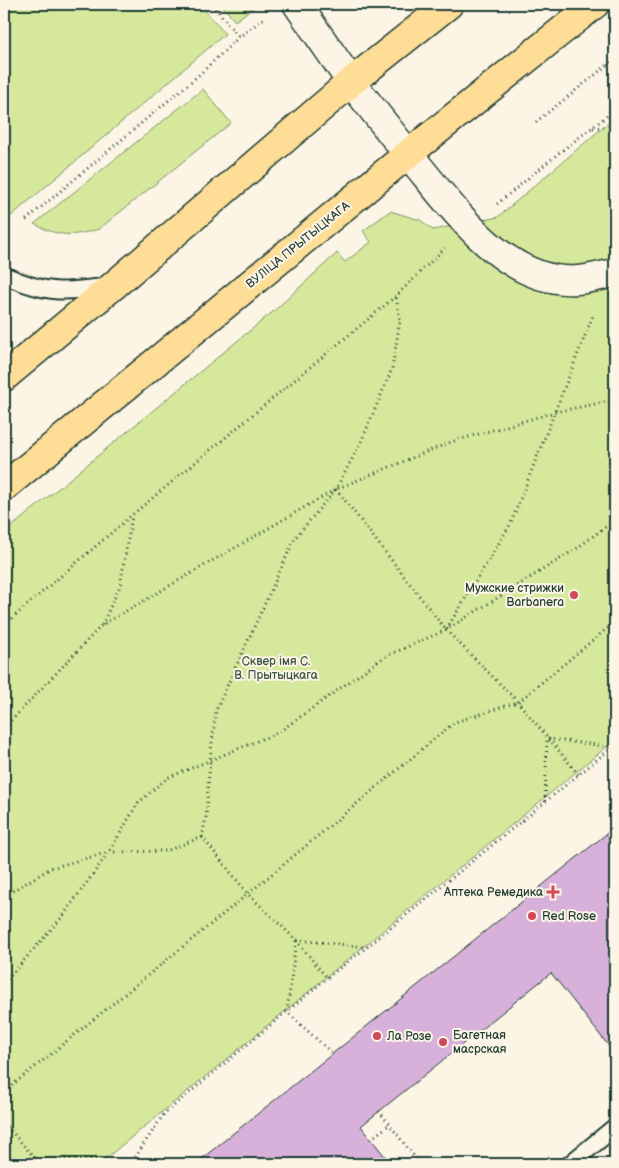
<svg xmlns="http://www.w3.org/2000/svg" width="619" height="1168" font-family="'Balsamiq Sans',sans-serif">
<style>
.green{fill:#d6e89c;stroke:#7a9268}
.building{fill:#d7b1d9;stroke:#1f3d34}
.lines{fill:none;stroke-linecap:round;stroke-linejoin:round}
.service-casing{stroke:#1f3d34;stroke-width:20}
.minor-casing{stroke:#1f3d34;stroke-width:31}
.tertiary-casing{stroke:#1f3d34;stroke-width:31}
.primary-casing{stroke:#1f3d34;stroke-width:31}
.path{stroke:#1f3d34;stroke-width:3;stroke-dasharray:1 4;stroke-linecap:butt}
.service{stroke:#fcf5e5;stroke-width:16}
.minor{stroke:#fcf5e5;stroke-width:28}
.tertiary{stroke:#fcf5e5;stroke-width:28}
.primary{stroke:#fedd96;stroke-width:28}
.poi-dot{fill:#d1495b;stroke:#fcf5e5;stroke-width:2}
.labels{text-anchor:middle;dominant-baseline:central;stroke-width:4;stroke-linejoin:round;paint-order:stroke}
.street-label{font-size:12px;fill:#1f3d34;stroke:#fcf5e5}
.poi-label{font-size:12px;fill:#1f3d34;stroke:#fcf5e5;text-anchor:start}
.park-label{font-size:12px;fill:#3a5744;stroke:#fcf5e5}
</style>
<rect width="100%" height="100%" fill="#fcf5e5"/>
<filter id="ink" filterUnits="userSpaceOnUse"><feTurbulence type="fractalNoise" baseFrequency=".02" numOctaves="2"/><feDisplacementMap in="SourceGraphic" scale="10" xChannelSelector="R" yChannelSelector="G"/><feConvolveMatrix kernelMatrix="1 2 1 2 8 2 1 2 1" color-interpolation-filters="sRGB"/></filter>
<g filter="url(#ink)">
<!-- green -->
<g class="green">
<polygon points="4,4 200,4 225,34 10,217 4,205"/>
<polygon points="221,4 251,4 254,7 235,21"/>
<path d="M203,89L231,123L99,229C71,237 60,237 34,224Z"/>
<polygon points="615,117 615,740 99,1164 4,1164 4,533 275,310 337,253 345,262 371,242 363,231 390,211 420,220 433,230 498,217"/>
</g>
<!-- building -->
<polygon class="building" points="615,827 615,1054 551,973 361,1126 391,1164 195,1164"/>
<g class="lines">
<!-- service casing -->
<g class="service-casing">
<g id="service">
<path d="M4,275C46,294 64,293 109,286"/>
<polyline points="570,1164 615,1127"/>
</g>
</g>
<!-- minor casing -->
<g class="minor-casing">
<path id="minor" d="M408,154C451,204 503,285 577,280C590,279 603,275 615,273"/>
</g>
<!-- tertiary casing -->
<g class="tertiary-casing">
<polyline id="tertiary" points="297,4 351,82 408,154"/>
</g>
<!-- primary casing -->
<g class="primary-casing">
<g id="primary">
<polyline points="4,377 113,286 351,82 449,4"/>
<polyline points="4,487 408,154 595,4"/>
</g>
</g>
<!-- path -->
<g class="path">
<polyline points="212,4 239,37"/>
<polyline points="536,122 615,59"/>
<polyline points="593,128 615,126"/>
<polyline points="497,204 560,152 615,110"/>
<polyline points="26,220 200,74 239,37 263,19"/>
<polyline points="336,489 446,630 510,525 594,313"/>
<polyline points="4,625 132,515 396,296 445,248"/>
<polyline points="102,625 120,586 132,516"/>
<polyline points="446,630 518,702 579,775"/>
<polyline points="4,728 102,625 336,489 451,442 555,412 615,400"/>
<polyline points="548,739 613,747"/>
<polyline points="545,802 547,739"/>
<polyline points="202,837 248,894 296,940 327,978"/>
<polyline points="4,896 51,868 109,852 166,851 202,837 206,817 210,760 216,710 295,538 336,489 362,440 392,369 400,321 396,296"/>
<polyline points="297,940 367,947"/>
<polyline points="296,941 287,1012 333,1054"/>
<polyline points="4,983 62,917 109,852 138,803 167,778 279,732 384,657 446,630 576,549 615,520"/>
<polyline points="4,1092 248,894 455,722 518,702 615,622"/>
<polyline points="379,1111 420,1164"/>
<polyline points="4,1123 40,1164"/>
<polyline points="371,1139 390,1124"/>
<polyline points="34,1164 35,1159 133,1159"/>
<polyline points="128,1164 134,1159 164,1114 327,978 367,947 615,745"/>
</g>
<!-- service -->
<use href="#service" class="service"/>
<!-- minor -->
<use href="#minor" class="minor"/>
<!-- tertiary -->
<use href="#tertiary" class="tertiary"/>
<!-- primary -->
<use href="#primary" class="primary"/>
</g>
</g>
<!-- markers -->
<g class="poi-dot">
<circle cx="574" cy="595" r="5"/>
<path d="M550.5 884.5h5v5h5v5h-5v5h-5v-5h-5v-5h5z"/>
<circle cx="532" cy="916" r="5"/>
<circle cx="377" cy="1036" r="5"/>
<circle cx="443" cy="1042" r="5"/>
</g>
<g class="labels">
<!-- street labels -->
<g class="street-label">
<text transform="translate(298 245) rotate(-39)">ВУЛІЦА ПРЫТЫЦКАГА</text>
</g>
<!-- poi labels -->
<g class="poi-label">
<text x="564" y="588" text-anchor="end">Мужские стрижки<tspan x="564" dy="14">Barbanera</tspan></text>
<text x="543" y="892" text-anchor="end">Аптека Ремедика</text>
<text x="542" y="916">Red Rose</text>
<text x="453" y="1035">Багетная<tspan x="453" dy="14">масрская</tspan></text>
<text x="387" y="1036">Ла Розе</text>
</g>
<!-- park labels -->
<g class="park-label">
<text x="276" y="661">Сквер імя С.<tspan x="276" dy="14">В. Прытыцкага</tspan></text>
</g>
</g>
<!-- margin -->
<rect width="619" height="1168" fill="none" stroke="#fcf5e5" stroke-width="20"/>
<rect x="10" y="10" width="599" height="1148" fill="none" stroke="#1f3d34" stroke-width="2" filter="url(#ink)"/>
</svg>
